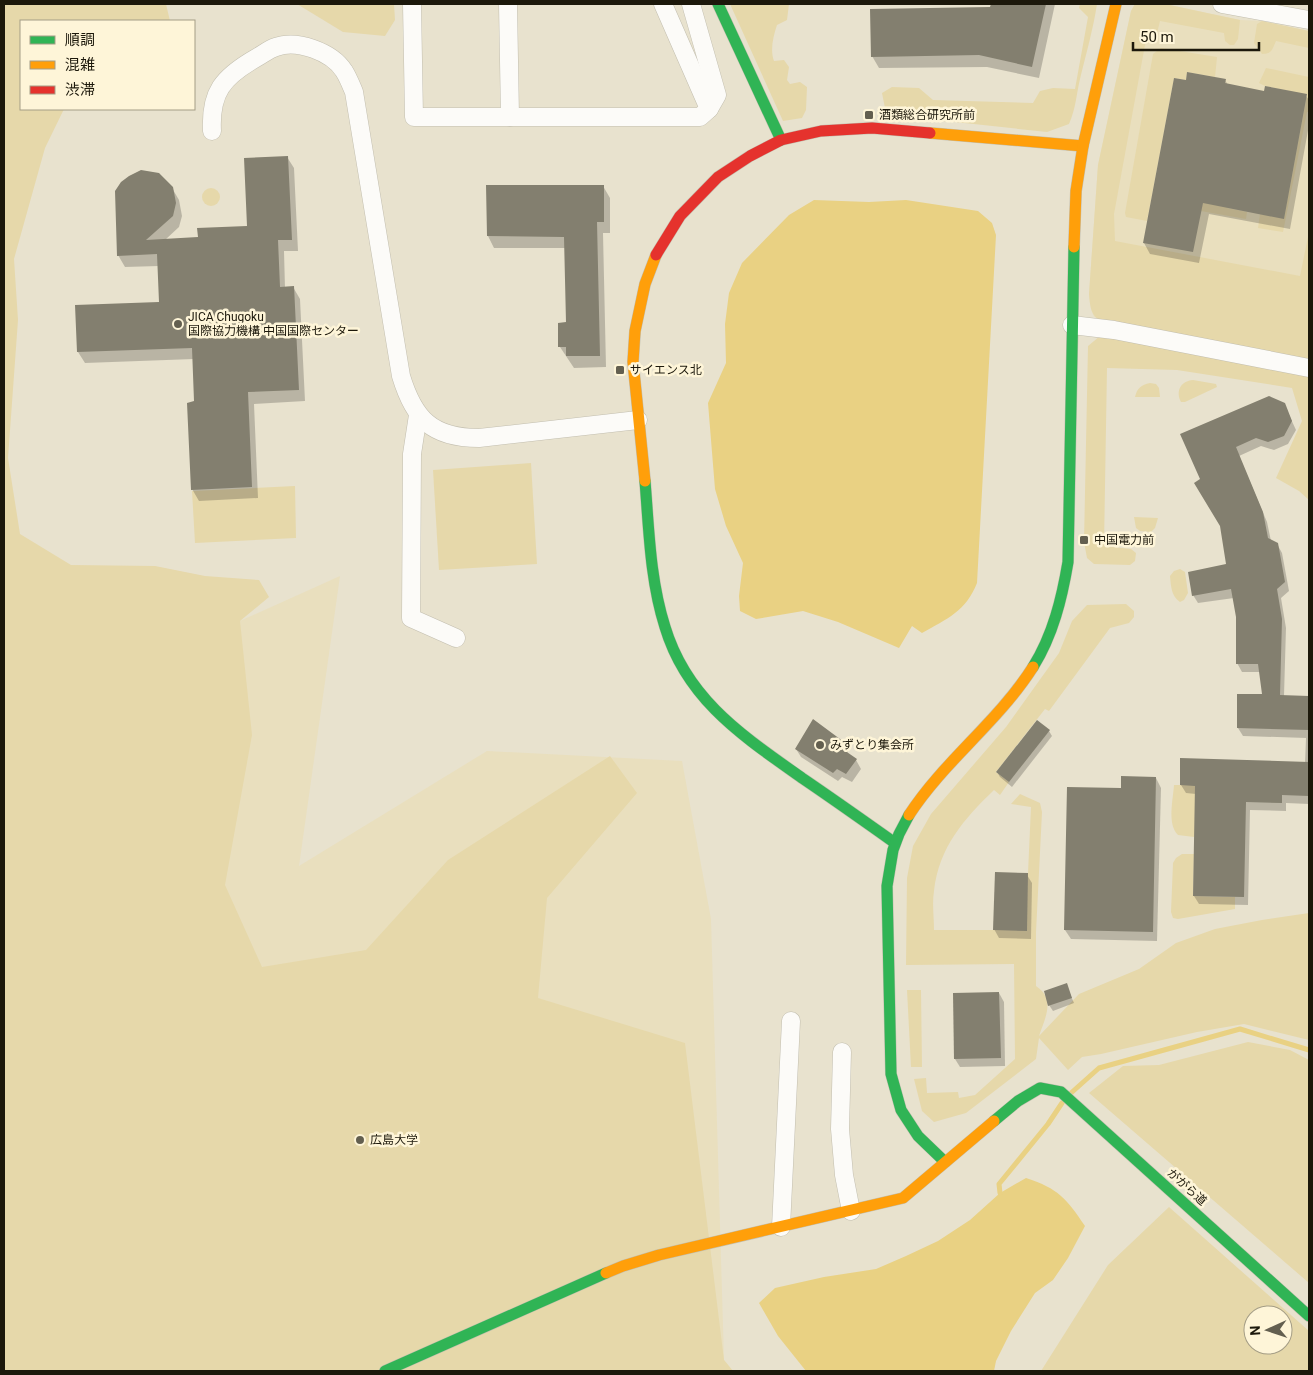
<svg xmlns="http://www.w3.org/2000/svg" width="1313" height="1375" font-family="Roboto,'Noto Sans JP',sans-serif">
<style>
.built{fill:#e9dfbe}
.green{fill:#e6d8aa;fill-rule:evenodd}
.water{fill:#e9d183}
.shadow{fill:#0003}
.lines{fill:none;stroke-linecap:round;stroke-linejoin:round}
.stream{stroke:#e9d183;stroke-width:5}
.building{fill:#837f6f}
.street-casing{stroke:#c2beaf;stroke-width:19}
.fast-casing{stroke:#c2beaf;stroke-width:12}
.slow-casing{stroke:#c2beaf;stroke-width:12}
.jam-casing{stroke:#c2beaf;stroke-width:12}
.street{stroke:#fcfbf8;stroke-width:18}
.fast{stroke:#30b455;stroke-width:11}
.slow{stroke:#ff9f0a;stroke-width:11}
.jam{stroke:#e5322d;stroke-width:11}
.poi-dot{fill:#635f4f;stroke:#fef5d8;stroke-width:2}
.labels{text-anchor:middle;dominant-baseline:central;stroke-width:5;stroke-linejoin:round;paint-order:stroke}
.poi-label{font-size:12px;fill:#1c180b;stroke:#fef5d8;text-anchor:start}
.street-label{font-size:12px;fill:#1c180b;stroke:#fef5d8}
</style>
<rect width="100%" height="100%" fill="#e8e2ce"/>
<!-- built -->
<g class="built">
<polygon points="1135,4 1165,4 1240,20 1262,21 1309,31 1309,361 1094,317 1091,309 1089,294 1098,165 1131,11"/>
<polygon points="340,576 299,866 487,751 682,761 711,919 724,1360 733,1371 4,1371 4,683 240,621"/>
</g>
<!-- green -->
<g class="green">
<polygon points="4,4 166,4 170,21 21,21 21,109 64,109 45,148 14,259 18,320 8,458 20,534 71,565 155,566 205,576 259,580 269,597 240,621 252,735 225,885 262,967 366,950 448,860 610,756 637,793 547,898 538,998 685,1043 724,1360 733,1371 4,1371"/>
<polygon points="297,4 394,4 395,20 385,36 343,32"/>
<path d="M730,4H789L787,20L777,25C773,37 770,50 774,61L784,60L789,67L787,80L790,84L800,82L807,87L806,110L802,118L783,121Z"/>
<path d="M1080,4H1097C1093,30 1086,54 1080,79C1076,96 1076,108 1069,124L1047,132L955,122L893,118L885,108L882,93L892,87L919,88L933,100L1033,103L1040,91L1053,88L1075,89L1088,17L1079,8Z"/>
<path d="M1135,4H1165L1240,20L1238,39L1234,45H1230L1225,41L1224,33L1160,21L1157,33L1147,34L1114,214L1115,241L1300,276L1309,232V360L1099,320C1090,314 1090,304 1089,294L1098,165L1131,11Z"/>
<path d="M1262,21L1309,31V48L1276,41C1272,50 1272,54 1262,54L1254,43L1257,24Z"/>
<polygon points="1161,48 1217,57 1215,77 1187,72 1186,80 1174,78 1147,221 1126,217 1125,213 1153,54"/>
<polygon points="1266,68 1309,77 1309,112 1307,112 1283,232 1258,228 1260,214 1284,218 1307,95 1265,86 1259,83"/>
<polygon points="1216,133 1227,208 1247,212 1246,219 1201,211"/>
<circle cx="211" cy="197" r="9"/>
<polygon points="1100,336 1309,377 1309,500 1299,491 1276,478 1302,421 1292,388 1177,370 1107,368 1104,546 1131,549 1136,553 1135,561 1130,565 1094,564 1087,558 1084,542 1088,346"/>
<path d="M1193,380L1216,384L1217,387L1185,402H1181C1175,391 1181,381 1193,380Z"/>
<path d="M1150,383L1156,384L1159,388L1160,397H1135C1137,388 1141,385 1150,383Z"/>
<polygon points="531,463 537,564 439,570 433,470"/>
<polygon points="295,486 296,538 195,543 192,491"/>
<polygon points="1134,517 1158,518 1155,528 1151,532 1140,531 1136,528"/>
<path d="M1180,569L1185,572L1188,593L1184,600L1180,602C1171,596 1171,586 1170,576L1174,571Z"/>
<path d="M1126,604L1134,611V617L1129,623L1110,628L1049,711L1045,709L996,772L1009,782L1000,795L994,790C964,819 939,847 934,891C932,903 934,917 934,930H993L1028,873L1031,807L1011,804L1020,794L1040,803L1042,812L1036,932V986C1056,999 1045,1018 1039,1036L1079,994L1139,969L1176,943L1215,929L1262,920L1309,913V1040L1244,1024L1197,1032L1101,1054L1082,1057L1068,1070L1039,1038L1036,1059L966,1113L934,1122L922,1111L914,1079L926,1078L927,1093L958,1092L959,1098L975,1095L1015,1059L1014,964L906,965L907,878L913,846L931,814L1006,727L1059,653L1072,621L1087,605Z"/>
<path d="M1215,768L1194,837L1178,835C1167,824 1173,800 1174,785H1187Z"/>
<polygon points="1182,854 1194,854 1193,896 1235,897 1235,909 1178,919 1173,918 1171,912 1173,863 1176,858"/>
<polygon points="907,990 921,990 922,1067 911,1067"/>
<polygon points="1248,1042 1290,1050 1309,1060 1309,1283 1089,1093 1123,1066 1159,1065"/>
<path d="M1169,1207L1309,1331V1371H1041L1108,1265ZM1253,1315H1283V1345H1253Z"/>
</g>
<!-- water -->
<g class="water">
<path d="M814,200L869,202L906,200L978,211L992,223L996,235L977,583C966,611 947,619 922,633L912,626L899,648L838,622L803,611L756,619L740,611L739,596L743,563L726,526L715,489L708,403L726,363L725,324L729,293L742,263L789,215Z"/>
<path d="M1026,1178C1059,1189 1066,1198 1085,1226L1068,1258L1053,1280L1035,1293L1011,1331L996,1361L994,1371H806L778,1336L759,1303L775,1288L824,1277L876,1269L906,1256L938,1241L970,1220L1000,1193Z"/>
</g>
<!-- shadow -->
<g class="shadow">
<polygon points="992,4 1055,4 1039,78 987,67 879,68 872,56 991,9"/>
<polygon points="1225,80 1228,85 1265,92 1306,96 1309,100 1309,125 1290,229 1209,214 1199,263 1150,254 1144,243 1187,81"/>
<polygon points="287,157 294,168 298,251 284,251 285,288 293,287 300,299 305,401 254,404 258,498 199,501 192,489 195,402 194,359 85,363 78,352 160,303 159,266 125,267 118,255 172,188 179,200 182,216 179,227 165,240 199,238 248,227"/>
<polygon points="603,186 610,198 610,233 603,233 606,367 574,368 560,347 567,324 566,248 494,248 488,236"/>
<polygon points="1284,404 1296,430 1288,444 1274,450 1261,446 1239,456 1267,522 1271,541 1277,544 1282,553 1289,591 1281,598 1286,628 1284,696 1309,697 1309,804 1286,803 1286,811 1250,810 1248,905 1199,904 1194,896 1196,794 1186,793 1181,785 1305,764 1306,738 1243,736 1238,728 1264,696 1261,672 1242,672 1237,663 1237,617 1234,598 1198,603 1193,595 1228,565 1221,526 1182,435"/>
<polygon points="1049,731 1052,736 1012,787 1000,777 997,772"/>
<polygon points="843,743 848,751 847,754 856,760 861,769 852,782 842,777 838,781 801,757 796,749"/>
<polygon points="1156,778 1161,788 1157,941 1071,939 1065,930 1122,790"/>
<polygon points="1027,875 1032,883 1031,939 999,938 994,929"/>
<polygon points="1066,985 1074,1003 1053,1011 1049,1005"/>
<polygon points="999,993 1004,1002 1005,1066 960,1067 955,1059"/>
</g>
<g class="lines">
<!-- stream -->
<g class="stream">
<polyline points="1071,1093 1099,1068 1240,1029 1309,1050"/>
<polyline points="1000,1193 999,1184 1048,1124 1062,1103"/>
</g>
</g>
<!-- building -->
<g class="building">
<polygon points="991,4 1046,4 1032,67 979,55 871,57 870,9 990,7"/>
<polygon points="1187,72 1226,79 1225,83 1264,91 1265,86 1307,94 1284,219 1203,203 1193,252 1143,243 1174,78 1186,80"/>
<polygon points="288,156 292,240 278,240 280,287 294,286 299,390 248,392 252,487 191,490 187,403 194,401 192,348 77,352 75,305 159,302 157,254 117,256 115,191 121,182 129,176 141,170 159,173 173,187 176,203 173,216 146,240 198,237 197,228 247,226 244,158"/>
<polygon points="486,185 604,185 604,222 597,222 600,356 566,356 566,347 558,347 558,323 566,322 564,237 487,236"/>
<polygon points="1269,396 1285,403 1292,421 1284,436 1268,442 1256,438 1236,447 1263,512 1268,538 1278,543 1285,582 1277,589 1282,619 1280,695 1309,696 1309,730 1237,728 1237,694 1262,694 1258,664 1236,664 1236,617 1231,589 1192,596 1188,572 1226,564 1220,526 1194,483 1200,479 1180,434"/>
<polygon points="813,719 844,742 841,748 857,759 846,774 837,769 833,773 795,749"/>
<polygon points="1037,720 1050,730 1009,782 996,772"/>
<polygon points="1180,758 1309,762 1309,796 1282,795 1282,803 1246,802 1244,897 1193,896 1195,786 1180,785"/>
<polygon points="1121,776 1156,777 1153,932 1064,930 1067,787 1121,788"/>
<polygon points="995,872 1028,873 1027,931 993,930"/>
<polygon points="1067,983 1072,998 1048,1006 1044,991"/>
<polygon points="999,992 1001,1058 954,1059 953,993"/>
</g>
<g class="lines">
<!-- street casing -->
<g class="street-casing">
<g id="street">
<polyline points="412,4 414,117 700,117 709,109 717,95 691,4"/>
<polyline points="508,4 510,117"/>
<polyline points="663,4 709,109"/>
<polyline points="1222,4 1309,20"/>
<path d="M212,131C210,92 223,77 256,58C262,55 269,49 276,47C297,39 332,52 344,71C348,77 351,85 354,92L401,376C414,419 432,438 479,438L638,420"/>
<polyline points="1072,325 1114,330 1309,368"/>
<polyline points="418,415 412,454 411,618 456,638"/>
<polyline points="842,1052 840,1129 844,1175 851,1211"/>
<polyline points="781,1227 791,1021"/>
</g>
</g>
<!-- fast casing -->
<g class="fast-casing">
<g id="fast">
<polyline points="718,4 781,140"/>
<path d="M645,481C649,530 650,580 665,627C687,700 743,736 802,778C833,799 864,821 895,843"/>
<path d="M1033,667C1053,635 1062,598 1068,562L1074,247"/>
<polyline points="909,815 899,834 893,850 887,886 891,1074 901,1110 918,1136 945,1162"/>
<polyline points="994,1121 1018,1101 1040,1088 1061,1092 1309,1316"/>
<polyline points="385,1371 606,1273"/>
</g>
</g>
<!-- slow casing -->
<g class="slow-casing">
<g id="slow">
<polyline points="930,133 1083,146"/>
<polyline points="1074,247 1076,191 1083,146 1116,4"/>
<polyline points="645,481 633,362 635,331 645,284 656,255"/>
<path d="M909,815C944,761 998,722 1033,667"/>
<polyline points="606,1273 623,1266 659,1255 903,1198 994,1121"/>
</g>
</g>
<!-- jam casing -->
<g class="jam-casing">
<polyline id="jam" points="656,255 680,216 718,177 750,156 781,140 821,131 872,128 930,133"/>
</g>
<!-- street -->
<use href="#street" class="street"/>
<!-- fast -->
<use href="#fast" class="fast"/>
<!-- slow -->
<use href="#slow" class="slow"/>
<!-- jam -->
<use href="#jam" class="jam"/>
</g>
<!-- markers -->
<g class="poi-dot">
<rect x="864" y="110" width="10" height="10" rx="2.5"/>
<circle cx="178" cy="324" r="5"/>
<rect x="615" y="365" width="10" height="10" rx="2.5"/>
<rect x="1079" y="535" width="10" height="10" rx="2.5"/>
<circle cx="820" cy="745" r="5"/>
<circle cx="360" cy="1140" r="5"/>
</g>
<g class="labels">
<!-- poi labels -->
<g class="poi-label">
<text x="879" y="115">酒類総合研究所前</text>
<text x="188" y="317">JICA Chugoku<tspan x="188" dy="14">国際協力機構 中国国際センター</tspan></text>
<text x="630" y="370">サイエンス北</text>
<text x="1094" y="540">中国電力前</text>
<text x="830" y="745">みずとり集会所</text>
<text x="370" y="1140">広島大学</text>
</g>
<!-- street labels -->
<g class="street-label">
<text transform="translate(1187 1187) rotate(42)">ががら道</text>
</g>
</g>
<!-- border -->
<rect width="1313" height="1375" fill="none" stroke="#1c180b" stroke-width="10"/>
<!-- legend -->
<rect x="20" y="20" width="175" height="90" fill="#fef5d8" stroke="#a49d86"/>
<rect x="30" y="36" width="25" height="8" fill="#30b455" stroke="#a49d86"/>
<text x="65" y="45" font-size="15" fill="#1c180b">順調</text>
<rect x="30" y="61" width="25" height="8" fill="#ff9f0a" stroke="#a49d86"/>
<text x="65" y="70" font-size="15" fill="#1c180b">混雑</text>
<rect x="30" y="86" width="25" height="8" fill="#e5322d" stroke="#a49d86"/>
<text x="65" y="95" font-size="15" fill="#1c180b">渋滞</text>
<!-- north arrow -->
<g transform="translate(1268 1330) rotate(267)"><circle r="24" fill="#fef5d8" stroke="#a49d86"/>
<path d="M0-4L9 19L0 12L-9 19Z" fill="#635f4f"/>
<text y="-8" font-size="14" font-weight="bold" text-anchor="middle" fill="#1c180b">N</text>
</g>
<!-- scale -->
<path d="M1133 42v8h126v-8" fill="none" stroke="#1c180b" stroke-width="2.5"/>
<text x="1140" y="42" font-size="15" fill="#1c180b" stroke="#fef5d8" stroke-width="4" paint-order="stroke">50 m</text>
</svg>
